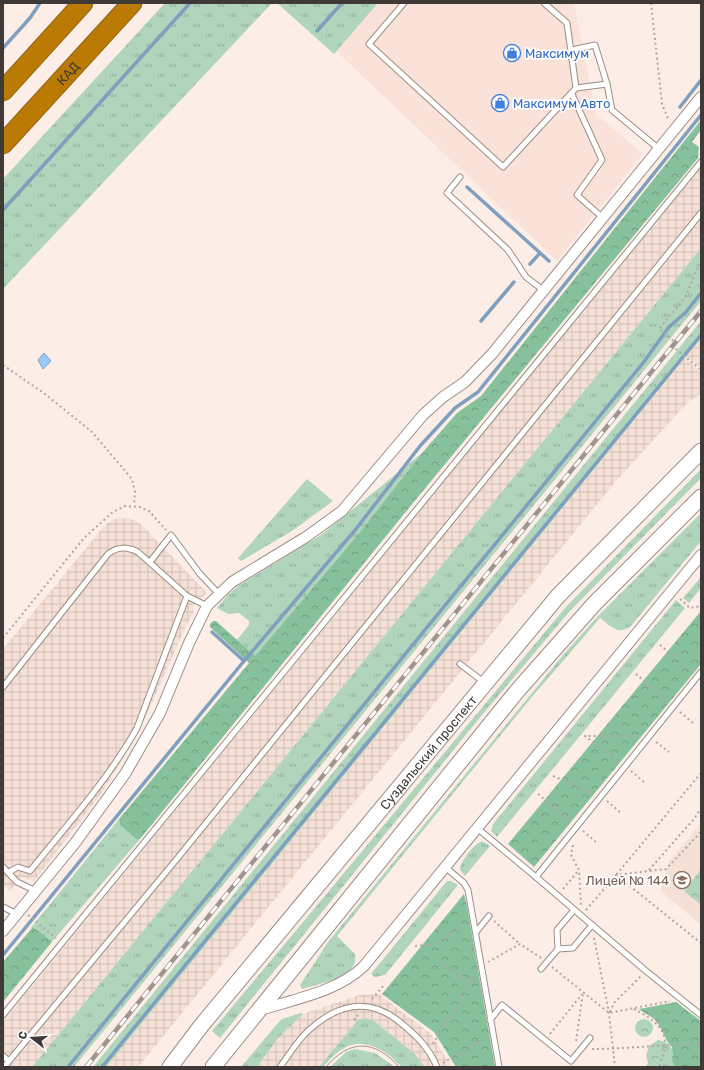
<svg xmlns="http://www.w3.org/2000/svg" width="704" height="1070" font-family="Rubik,sans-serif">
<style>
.commercial{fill:#fae2d8}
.industrial{fill:url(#industrial-grid)}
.built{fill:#f5e0d5}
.grass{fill:url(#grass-tufts)}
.forest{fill:url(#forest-crowns)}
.park{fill:url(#park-crowns)}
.water{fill:#9acaf8;stroke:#7f9fbe}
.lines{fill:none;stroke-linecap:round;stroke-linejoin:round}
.stream{stroke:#7f9fbe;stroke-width:3.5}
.lane-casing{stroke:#9a8e87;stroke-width:7}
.street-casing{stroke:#9a8e87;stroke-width:12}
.secondary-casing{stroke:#9a8e87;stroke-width:17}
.highway-casing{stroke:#8f6416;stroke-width:21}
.path{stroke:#b2a7a2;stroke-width:2;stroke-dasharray:2 3;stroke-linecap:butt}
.lane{stroke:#fff;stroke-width:5}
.street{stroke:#fff;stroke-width:10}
.secondary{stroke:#fff;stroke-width:15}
.highway{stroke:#ba7a04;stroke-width:19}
.tram{stroke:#9f9590;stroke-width:1}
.rail-casing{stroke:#9f9590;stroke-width:4.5}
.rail{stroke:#fff;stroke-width:3;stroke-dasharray:9;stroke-linecap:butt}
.labels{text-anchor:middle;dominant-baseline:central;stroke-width:3.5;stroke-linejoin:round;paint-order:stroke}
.shop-label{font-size:13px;fill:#366cbe;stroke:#fff;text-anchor:start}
.street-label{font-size:13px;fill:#3f3a37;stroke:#fff}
.education-label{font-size:13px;fill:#785e54;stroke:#fff;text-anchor:end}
</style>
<defs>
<pattern id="industrial-grid" width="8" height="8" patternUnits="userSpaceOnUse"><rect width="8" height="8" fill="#f5e0d5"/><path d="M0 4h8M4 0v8" fill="none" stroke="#d3c1b7"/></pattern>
<pattern id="grass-tufts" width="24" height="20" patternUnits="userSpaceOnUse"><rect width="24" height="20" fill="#b0d5bc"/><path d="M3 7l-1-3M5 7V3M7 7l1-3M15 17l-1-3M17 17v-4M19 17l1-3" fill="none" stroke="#91ae9a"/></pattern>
<pattern id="forest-crowns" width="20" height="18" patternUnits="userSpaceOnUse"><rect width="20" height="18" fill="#87c19b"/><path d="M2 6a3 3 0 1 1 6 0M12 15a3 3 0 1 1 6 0" fill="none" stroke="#709e7f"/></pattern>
<pattern id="park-crowns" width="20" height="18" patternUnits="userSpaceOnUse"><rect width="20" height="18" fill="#b0d5bc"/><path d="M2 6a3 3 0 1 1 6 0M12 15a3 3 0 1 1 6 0" fill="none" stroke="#91ae9a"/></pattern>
</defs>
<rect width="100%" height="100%" fill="#fceee7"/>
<!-- commercial -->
<polygon class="commercial" points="378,3 574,3 596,114 643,154 557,261 336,51"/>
<!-- industrial -->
<g class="industrial">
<polygon points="701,166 701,248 32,1067 3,1067 3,1022"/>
<polygon points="701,338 701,368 686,356"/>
<polygon points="685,358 701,372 701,394 688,402 616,481 138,1067 106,1067"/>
<polygon points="124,518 134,520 142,525 207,593 193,606 194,613 187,624 139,732 101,794 34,881 21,877 10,891 3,885 3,649 105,525 114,519"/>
<polygon points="379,994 431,1034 452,1067 425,1067 414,1053 373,1020 366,1018 358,1020 319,1067 257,1067 279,1037 303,1014 360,995"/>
</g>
<!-- built -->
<polygon class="built" points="701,823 701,925 661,891 668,863"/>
<!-- grass -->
<g class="grass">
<polygon points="165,3 272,3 3,289 3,179"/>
<polygon points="277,3 378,3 334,54"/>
<polygon points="701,248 701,301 74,1067 32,1067"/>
<polygon points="701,321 701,338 106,1067 93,1067"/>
<polygon points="422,453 360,532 255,656 237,640 249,625 249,621 239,613 228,614 217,608 228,595 238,586 321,535"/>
<polygon points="701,469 701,478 569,612 477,721 220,1038 212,1031 565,608"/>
<polygon points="307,479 333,501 292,531 241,561 238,558"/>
<path d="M701,513V541L631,626C618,636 611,626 600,618L531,698L337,936L355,954C360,978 319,983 302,989L300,985L328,942L564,654L598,616Z"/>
<polygon points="701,577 701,588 689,603 683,598"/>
<polygon points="676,600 685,608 497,837 491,831 493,824"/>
<polygon points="119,819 120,825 136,839 140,839 51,943 52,941 33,927 30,929"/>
<path d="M482,841L490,846L465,876L460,870C460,861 474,844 482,841Z"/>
<polygon points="447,881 451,881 458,885 385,975 375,977 371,974"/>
<polygon points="301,1013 303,1014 279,1037 257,1067 241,1067 278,1023 282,1019"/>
<path d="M366,1018L373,1020L414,1053L425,1067C419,1067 408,1069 403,1067C398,1065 393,1058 389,1055C361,1035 343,1043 323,1067H319L358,1020Z"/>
<polygon points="355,1049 375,1053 395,1067 330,1067 346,1052"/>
</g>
<!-- forest -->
<g class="forest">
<polygon points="701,120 701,130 692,142 699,147 698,158 413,503 140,839 136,839 120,825 119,819 249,663 210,627 210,624 213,621 216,621 255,656 360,532 422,453 457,413 481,396"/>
<polygon points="701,611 701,664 534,867 508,844"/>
<polygon points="464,894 467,906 495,1067 456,1067 434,1032 382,994"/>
<polygon points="33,927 52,941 51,943 3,1002 3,962"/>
<path d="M676,1002L701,1021L700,1057L701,1067H675L672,1062V1047C664,1040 663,1028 655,1020C650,1015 643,1013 639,1009Z"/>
</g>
<!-- park -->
<g class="park">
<polygon points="701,869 701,905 684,891"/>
<circle cx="644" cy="1028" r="9"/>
<path d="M658,1040C670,1042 676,1050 672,1062L675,1067H646L648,1063L646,1055L649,1046Z"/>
</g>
<!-- water -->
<polygon class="water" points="44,353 51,361 43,369 38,360"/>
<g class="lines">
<!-- stream -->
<g class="stream">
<polyline points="317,31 342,3"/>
<polyline points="3,48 30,18 40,3"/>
<polyline points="680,107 701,80"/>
<polyline points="467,187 549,261"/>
<polyline points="3,210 190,3"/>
<polyline points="530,264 540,253"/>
<polyline points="481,321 514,282"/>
<polyline points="212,632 244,661"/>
<polyline points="3,955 244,661 356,529 420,446 455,408 478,392 701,115"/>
<polyline points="68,1067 643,363 669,327 686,312 701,293"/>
<polyline points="102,1067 701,335"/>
</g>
<!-- lane casing -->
<g class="lane-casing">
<g id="lane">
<polyline points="404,3 369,44 503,167 576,88 567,23 544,3"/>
<polyline points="572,50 595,45 607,84 612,110 659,149"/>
<polyline points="576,88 607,84"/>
<polyline points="572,94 602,160 577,195 603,218"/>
<polyline points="460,177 447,193 508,250 526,277 543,290"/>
<polyline points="150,562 171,535 200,574 218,593"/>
<polyline points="460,664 485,683"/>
<path d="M3,687L108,554C118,546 127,547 138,552L187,596L207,606"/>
<polyline points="477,828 536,877 701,672"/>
<polyline points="3,867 17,882 36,891"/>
<polyline points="445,867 464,883 468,890 499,1067"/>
<path d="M9,872L18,867L30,871C67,825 108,780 137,728L187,596"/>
<polyline points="536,877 646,971 701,1015"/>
<polyline points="3,907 17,914"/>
<polyline points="574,910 557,930 558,949 573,948 592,925"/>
<polyline points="476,932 489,916"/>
<polyline points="541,969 558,949"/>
<polyline points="3,1015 701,162"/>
<polyline points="490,1020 502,1005 571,1061 590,1038"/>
<polyline points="3,1056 9,1061"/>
<polyline points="4,1067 176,860 701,213"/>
<path d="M280,1067C289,1055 297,1041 308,1031C337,1004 369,996 401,1023C417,1036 429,1048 437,1067"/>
</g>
</g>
<!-- street casing -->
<g class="street-casing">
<g id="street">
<polyline points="3,931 75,843 125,774 160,713 189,643 207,606 232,582 306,537 342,511 423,415 443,397 465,382 492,354 701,97"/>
<path d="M260,1010C295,999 337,992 364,966L701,555"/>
</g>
</g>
<!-- secondary casing -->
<g class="secondary-casing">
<g id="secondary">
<path id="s1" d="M170,1067L201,1026L558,596L701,451"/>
<polyline points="213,1067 518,690 595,603 701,497"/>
</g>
</g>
<!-- highway casing -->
<g class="highway-casing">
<g id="highway">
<polyline points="3,91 83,3"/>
<path id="s2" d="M3,144L132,3"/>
</g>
</g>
<!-- path -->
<g class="path">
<polyline points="651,3 662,104 669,121"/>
<polyline points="701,264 697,269 685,298 659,329 672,339 676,349 701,370"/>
<polyline points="3,365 45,394 92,432 132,479 135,492 134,505"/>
<polyline points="680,599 690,608 701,606"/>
<polyline points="3,638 84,538 113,512 125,506 140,507 149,511 166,530"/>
<polyline points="660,645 691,671"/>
<polyline points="636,674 667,701"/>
<polyline points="680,712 693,723"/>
<polyline points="656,742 669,752"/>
<polyline points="618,761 585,736 639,736"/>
<polyline points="631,771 644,782"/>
<polyline points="701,773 616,875 701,943"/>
<polyline points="553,776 593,793"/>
<polyline points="538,794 570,821"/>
<polyline points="607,801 620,812"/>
<polyline points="583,831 596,842"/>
<polyline points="573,845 571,855 579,870 581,905"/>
<polyline points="649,870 694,819 701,808"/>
<polyline points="563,889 578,871"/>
<polyline points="586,910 616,875 666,869 701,832"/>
<polyline points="28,915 56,938"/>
<polyline points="494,921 520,944"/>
<polyline points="594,938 609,1013 615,1067"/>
<polyline points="415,946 436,944 466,924"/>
<polyline points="488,962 520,944 541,958"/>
<polyline points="441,963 471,982"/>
<polyline points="552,967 609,1013 670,1001"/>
<polyline points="372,999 384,985"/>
<path d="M634,1009C647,1016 664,1025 665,1042C666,1050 661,1060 659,1067"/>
<polyline points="610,1012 614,1003 641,976"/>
<polyline points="354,1020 358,1015"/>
<polyline points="550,1034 582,994"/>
<polyline points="576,1041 583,993"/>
<polyline points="433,1044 475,976"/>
<path d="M592,1049C629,1049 665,1044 701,1044"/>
<polyline points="443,1063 486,1038"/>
</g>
<!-- lane -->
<use href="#lane" class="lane"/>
<!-- street -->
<use href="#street" class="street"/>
<!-- secondary -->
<use href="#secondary" class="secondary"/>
<!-- highway -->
<use href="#highway" class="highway"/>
<!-- tram -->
<path class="tram" d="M326,1067C349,1039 375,1039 399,1067"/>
<!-- rail casing -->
<g class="rail-casing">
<polyline id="rail" points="86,1067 701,311"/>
</g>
<!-- rail -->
<use href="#rail" class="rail"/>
</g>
<!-- icons -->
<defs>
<g id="shop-ring" transform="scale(0.9)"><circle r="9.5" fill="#fff" stroke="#3f7fe0" stroke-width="1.5"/><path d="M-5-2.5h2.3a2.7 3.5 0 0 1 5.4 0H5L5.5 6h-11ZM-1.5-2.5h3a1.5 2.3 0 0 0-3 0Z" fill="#3f7fe0"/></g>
<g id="school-ring" transform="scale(0.9)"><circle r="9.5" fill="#fff" stroke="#8d6e63" stroke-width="1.5"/><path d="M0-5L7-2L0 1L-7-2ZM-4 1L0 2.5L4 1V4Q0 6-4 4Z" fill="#8d6e63"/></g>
</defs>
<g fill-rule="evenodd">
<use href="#shop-ring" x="512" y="53"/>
<use href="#shop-ring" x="500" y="103"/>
<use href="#school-ring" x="682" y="880"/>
</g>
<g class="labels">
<!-- shop labels -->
<g class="shop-label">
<text x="525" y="53">Максимум</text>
<text x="513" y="103">Максимум Авто</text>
</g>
<!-- street labels -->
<g class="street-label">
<text stroke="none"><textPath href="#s2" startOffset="96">КАД</textPath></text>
<text stroke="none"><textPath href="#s1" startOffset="407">Суздальский проспект</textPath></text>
</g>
<!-- education labels -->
<g class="education-label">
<text x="669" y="880">Лицей № 144</text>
</g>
</g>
<!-- border -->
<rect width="704" height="1070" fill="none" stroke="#3f3a37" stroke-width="8"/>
<!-- north arrow -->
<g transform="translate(32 1038) rotate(287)" stroke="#ffffff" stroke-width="3" paint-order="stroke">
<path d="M0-3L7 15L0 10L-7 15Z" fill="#3f3a37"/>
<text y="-6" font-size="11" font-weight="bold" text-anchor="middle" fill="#3f3a37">С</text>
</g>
</svg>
